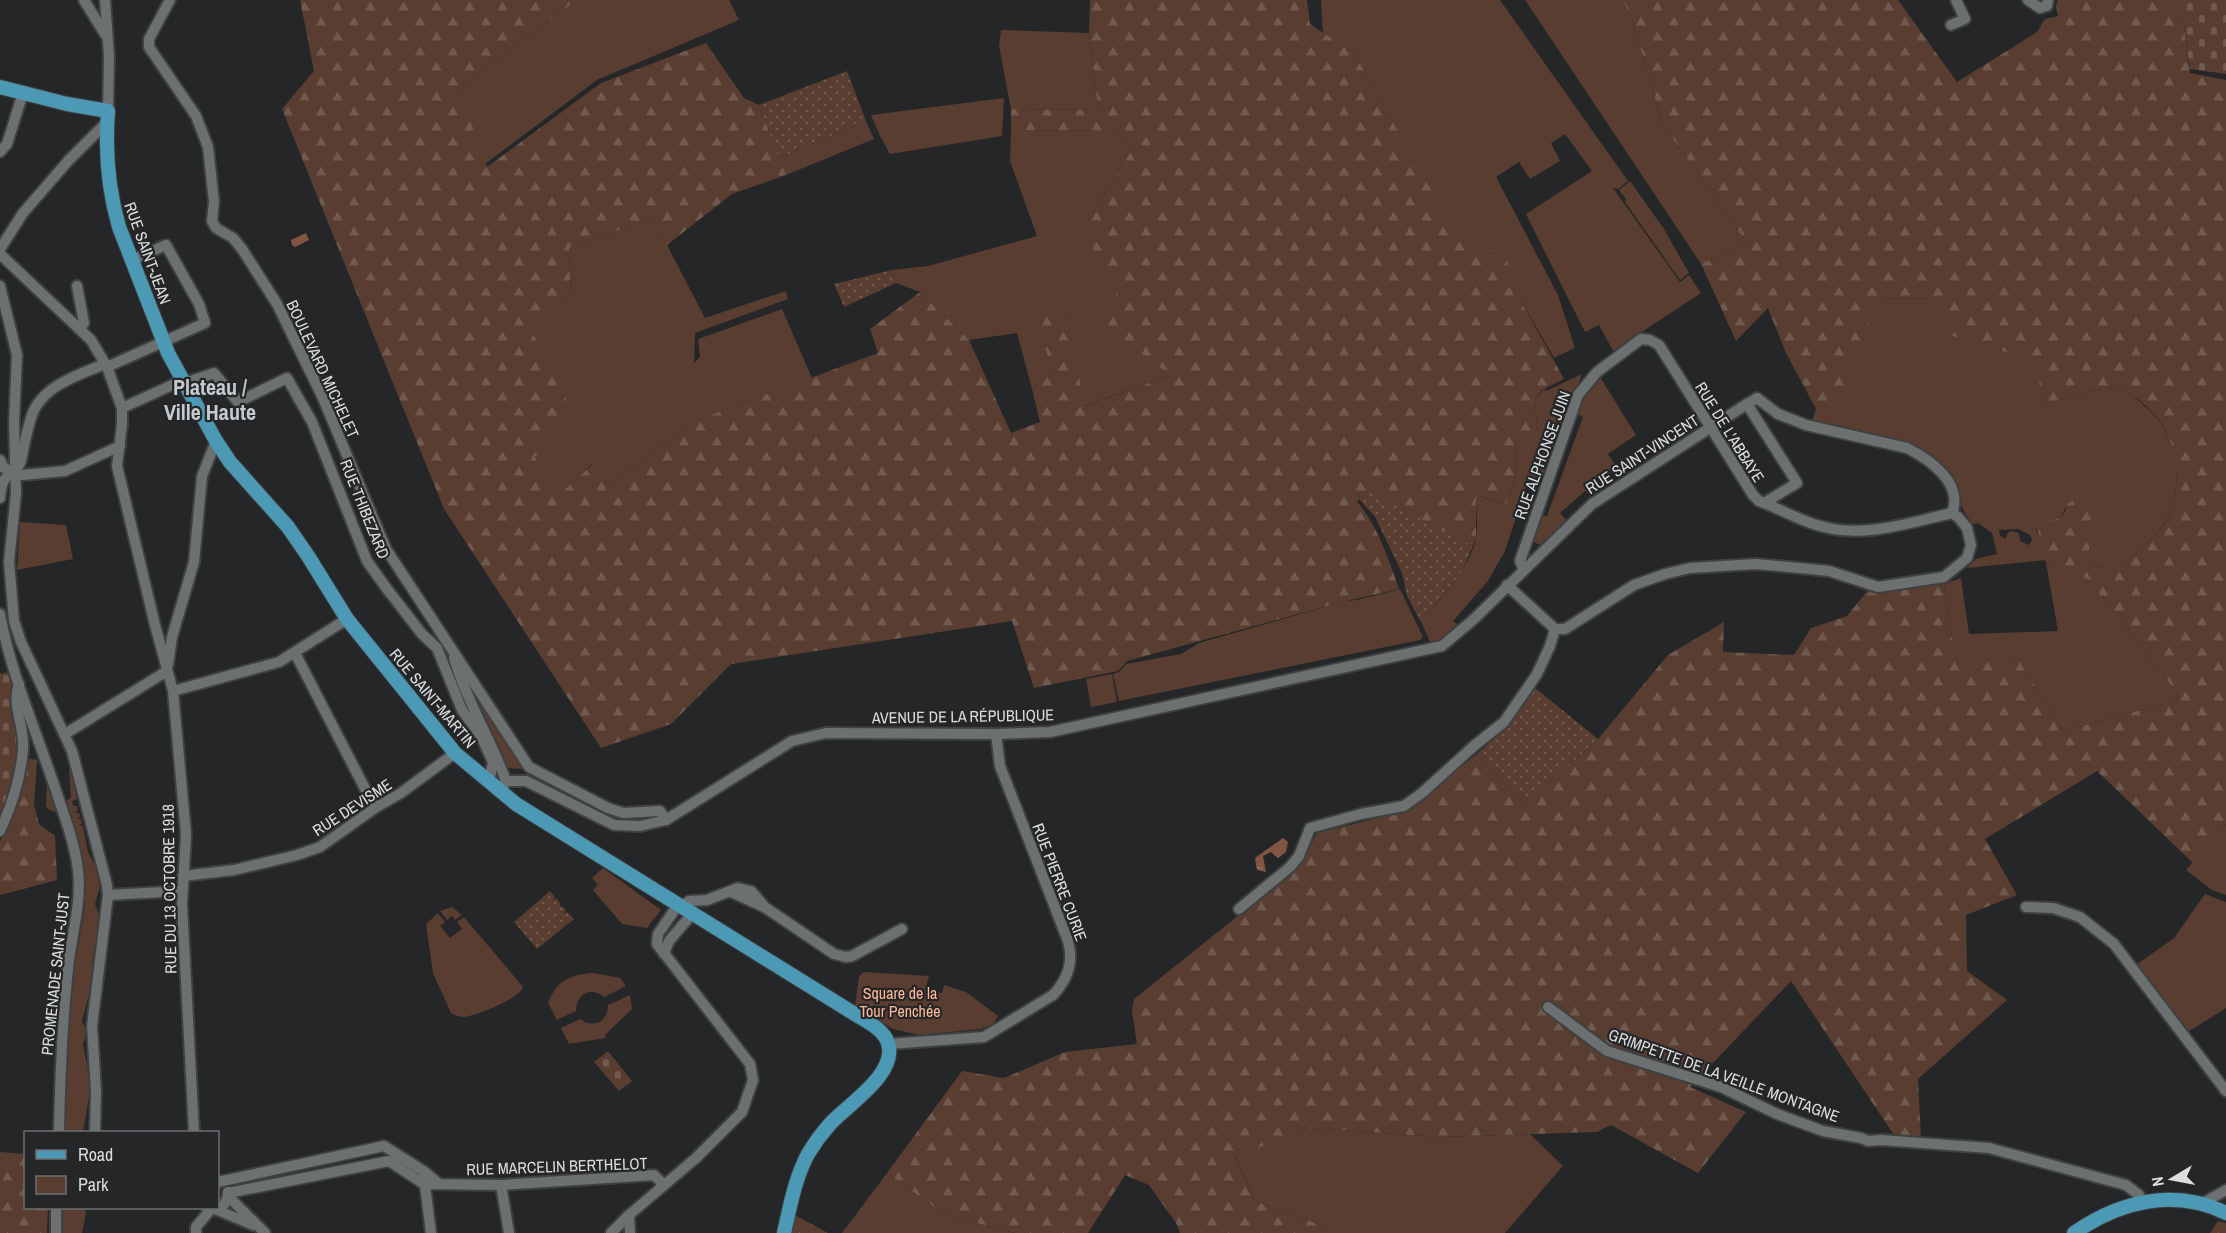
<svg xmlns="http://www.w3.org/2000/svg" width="2226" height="1233" font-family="'Archivo Narrow',sans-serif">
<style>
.green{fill:#593d30;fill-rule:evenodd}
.forest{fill:url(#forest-firs)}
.cemetery{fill:url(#cemetery-stones)}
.garden{fill:url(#garden-dots)}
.water{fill:url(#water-ripples)}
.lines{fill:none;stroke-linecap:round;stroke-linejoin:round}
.minor-casing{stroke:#3f4041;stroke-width:14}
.major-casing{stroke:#3f4041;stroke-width:16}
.minor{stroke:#6c7071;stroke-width:10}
.major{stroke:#4c99b5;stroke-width:14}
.labels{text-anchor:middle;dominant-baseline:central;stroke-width:4.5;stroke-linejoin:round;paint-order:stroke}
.street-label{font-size:16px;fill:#dcddde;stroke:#242628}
.park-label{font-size:16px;fill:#ffb796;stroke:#242628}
.district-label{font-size:22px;font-weight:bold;fill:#c7cacc;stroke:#242628}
</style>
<defs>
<pattern id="forest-firs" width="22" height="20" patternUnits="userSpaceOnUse" patternTransform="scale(1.5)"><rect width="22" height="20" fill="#593d30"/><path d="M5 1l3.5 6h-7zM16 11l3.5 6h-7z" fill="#70594e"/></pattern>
<pattern id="cemetery-stones" width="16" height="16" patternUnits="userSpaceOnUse" patternTransform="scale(1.5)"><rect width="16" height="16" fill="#593d30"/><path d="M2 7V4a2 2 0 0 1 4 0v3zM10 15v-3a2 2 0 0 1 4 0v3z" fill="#70594e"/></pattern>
<pattern id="garden-dots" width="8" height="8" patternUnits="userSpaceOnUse" patternTransform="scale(1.5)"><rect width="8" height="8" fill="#593d30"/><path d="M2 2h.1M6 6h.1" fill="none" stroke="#70594e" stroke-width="1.8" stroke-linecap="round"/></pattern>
<pattern id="water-ripples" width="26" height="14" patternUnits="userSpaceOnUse" patternTransform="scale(1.5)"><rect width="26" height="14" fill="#815542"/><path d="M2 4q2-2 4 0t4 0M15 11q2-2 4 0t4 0" fill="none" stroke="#926d5d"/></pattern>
</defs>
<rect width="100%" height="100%" fill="#242628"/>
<!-- green -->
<g class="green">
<polygon points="577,0 729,0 739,20 597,80 485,164 459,87"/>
<polygon points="1321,0 1500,0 1628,181 1618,189 1613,188 1680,282 1689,275 1701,293 1613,351 1599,325 1585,332 1526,214 1592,171 1565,134 1551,143 1560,161 1530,179 1519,162 1496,177 1558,295 1575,348 1554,358 1522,302 1478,251 1467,255 1354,53 1323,33"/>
<polygon points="1525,0 1623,0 1631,16 1662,123 1747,243 1701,264"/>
<polygon points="1001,30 1089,33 1098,110 1011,109 999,46"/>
<polygon points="1004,98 1002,136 890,154 880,136 871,115"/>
<polygon points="866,121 874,139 786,175 779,158"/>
<polygon points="1011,130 1113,131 1131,151 1082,231 1171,375 1084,406 1065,311 1054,372 1032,389 1017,333 969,340 920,292 896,283 892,270 928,266 1037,236 1010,161"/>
<polygon points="1630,181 1664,229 1689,273 1680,280 1625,202 1626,199 1619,190"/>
<polygon points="650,219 667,245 705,318 786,291 788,299 695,333 694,363 700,357 698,339 782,309 812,378 697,420 610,485 592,464 560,495 535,457 529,328 571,297 569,248"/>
<path d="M1878,298L1939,299L1950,335L2039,362L2041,406C2063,400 2105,382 2126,391C2130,393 2134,397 2137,400C2166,421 2180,451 2176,487C2175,494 2175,503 2172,509C2166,524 2153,538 2141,549C2133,556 2126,565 2115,568C2105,570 2094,565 2084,562L2091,547L2085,526L2067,504C2063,519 2049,523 2036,529L2042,543L2046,560L1967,568L1976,559L1997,554L1992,533L1978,523L1973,524C1958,507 1956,485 1942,468C1921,439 1860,434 1827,426ZM2018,529L2030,535L2032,540L2029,545L2020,541L2019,533L2011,531L2007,534L2006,539L2000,536L1999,530Z"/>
<path d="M1582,374L1541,486L1528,481L1505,551L1488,581L1453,621L1460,627L1444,640L1432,646L1421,622C1438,601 1473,564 1476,537C1478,525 1476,511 1476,499L1480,496L1506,505L1516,476L1515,443L1537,430L1535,399L1544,389L1546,391Z"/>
<polygon points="1600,377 1636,435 1608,454 1616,466 1600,477 1603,485 1590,496 1585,491 1560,513 1566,520 1541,545 1533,542 1540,515 1547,516 1583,417 1576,413 1591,387"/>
<polygon points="20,522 66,525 73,559 17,570"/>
<polygon points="2046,563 2094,581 2095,590 2109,604 2177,693 2178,700 2063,731 2017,657 1956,663 1944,584 1961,578 1969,634 2058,631"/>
<polygon points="1400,589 1423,637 1420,640 1119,701 1113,674 1119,672 1126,664 1181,654 1199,643 1346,601 1357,600"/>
<polygon points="464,674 525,766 523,769 506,768 461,675"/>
<polygon points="1112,674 1117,702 1091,707 1086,679"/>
<polygon points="71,768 77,799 72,801 73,806 77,806 78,810 75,812 79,813 80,817 77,818 81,819 82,824 79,825 83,826 88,852 96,867 100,887 95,904 99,915 97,926 98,948 93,955 91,986 82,1021 87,1032 83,1044 91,1085 83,1132 63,1132 70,991 85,907 85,880 80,856 64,803 71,797 69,770"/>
<polygon points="47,781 58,812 56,812 49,810 46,806"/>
<polygon points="2226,824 2226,895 2212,890 2186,870"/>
<polygon points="603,868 661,910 647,928 622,924 593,890 598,885 592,878"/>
<polygon points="2205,894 2226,902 2226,1008 2188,1032 2136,965 2174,938"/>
<polygon points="452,907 462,915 455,920 452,916 447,920 440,911"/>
<path d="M438,913L445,922L440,926L450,938L462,929L457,922L464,917L523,987C519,999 478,1015 465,1017C460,1017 456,1016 451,1013L433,973L426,924Z"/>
<polygon points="864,972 929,976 925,990 942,993 944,985 966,992 998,1016 993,1024 981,1029 919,1035 893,1029 855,1007 859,976"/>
<path d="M593,973L620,978L626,986L604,997C591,986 576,994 576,1011L557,1020L548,1003C556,981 571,974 593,973Z"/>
<path d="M630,995L632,1009L606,1034L605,1038L569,1044L561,1028L580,1019C593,1029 608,1022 608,1005Z"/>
<polygon points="1313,1128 1439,1137 1530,1134 1563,1166 1505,1233 1328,1233 1313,1222 1255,1201 1235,1155"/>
<polygon points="887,1173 945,1215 1015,1233 842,1233"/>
<polygon points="61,1208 84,1208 86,1213 82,1233 60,1233"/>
</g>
<!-- forest -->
<g class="forest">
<path d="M300,0H577L459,87L487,167L601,83L706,43L744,98L759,105L786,175L732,194L667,245L650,219L569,248L571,297L530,328L573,413L535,457L560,494L593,464L610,485L697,420L878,353L870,329L920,292L969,340L1011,433L1040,422L1032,389L1054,372L1035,321L1065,311L1085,406L1171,375L1102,325L1118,290L1082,231L1131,151L1113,131L1011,130V109L1098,110L1089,33L1090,0H1307L1310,24L1354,53L1467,254L1478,251L1501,250L1524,295L1522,303L1564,379L1542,390L1535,399L1537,431L1515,443L1516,476L1506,505L1481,496L1476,499V538L1473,546L1365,490L1357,502C1376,522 1390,562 1399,589L1346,601L1127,661L1118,671L1034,688L1012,621L731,664L671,724L601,748L444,509L282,109L314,71Z"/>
<path d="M1623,0H1898L1957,82L2037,32L2045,19L2058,16L2056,5L2058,0H2169L2182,10L2190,73L2226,80V824L2193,863L2097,771L1985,839L2017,895L1966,915L1967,971L2007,1000L1918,1079L1921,1138L1894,1135L1791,981L1690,1087L1746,1112L1698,1173L1611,1125L1597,1132L1439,1137L1313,1128L1235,1156L1255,1201L1313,1222L1328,1233H1180L1176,1223L1149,1185L1125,1175L1088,1233H1015L945,1215L887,1173L962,1071L1004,1078L1065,1052L1137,1044L1132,1011L1134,999L1299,867L1317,833L1407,811L1477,754L1526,804L1598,739L1668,655L1724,622L1723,652L1794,655L1811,628L1847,616L1869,589L1892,591L1944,584L1956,662L2017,657L2063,731L2178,700L2177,693L2109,604L2095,590L2093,581L2046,563C2044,550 2036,532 2037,521L2045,518L2054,521L2065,512L2067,504L2073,500L2089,502L2094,507L2093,518L2085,526L2094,537L2085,562C2093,565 2102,569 2111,568C2123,568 2133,557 2141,549C2153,538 2167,524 2172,509C2175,503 2175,494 2176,487C2179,453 2168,423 2141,402C2136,399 2131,393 2126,391C2105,382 2063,400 2041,406L2038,362L1949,335L1939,299L1879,298L1827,426L1812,422L1816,409L1786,353L1768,308L1736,341L1701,264L1747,243L1662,123L1631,16Z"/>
<polygon points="26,758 37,760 34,804 39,824 55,836 57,880 0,895 0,841 16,806"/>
<polygon points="0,1152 25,1154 26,1208 48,1208 47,1233 0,1233"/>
<polygon points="793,1214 828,1233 790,1233"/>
<polygon points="2218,1221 2226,1223 2226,1233 2210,1233"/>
</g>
<!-- cemetery -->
<g class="cemetery">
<polygon points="2169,0 2226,0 2226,74 2190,69 2182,11"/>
<polygon points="0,672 1,674 9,672 10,675 20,752 11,801 0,823"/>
<polygon points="608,1051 632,1081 619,1091 594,1062"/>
</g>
<!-- garden -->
<g class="garden">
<polygon points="847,71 866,121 779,158 759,105"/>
<polygon points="892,270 896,283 844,307 834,284"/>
<polygon points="1365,489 1473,546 1461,573 1421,622 1407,596 1402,573 1375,517 1359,499"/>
<polygon points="1534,687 1598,739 1526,804 1477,754 1509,725"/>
<polygon points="550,891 555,897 553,900 556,898 561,904 559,907 562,906 566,910 564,914 567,912 574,919 537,949 514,922"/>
</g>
<!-- water -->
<g class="water">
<polygon points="306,233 309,240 295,247 292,245 291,240"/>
<polygon points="1283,838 1288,842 1286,852 1278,858 1271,852 1263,856 1266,872 1257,870 1255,858"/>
</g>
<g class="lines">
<!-- minor casing -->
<g class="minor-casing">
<g id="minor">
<polyline points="84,0 105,34"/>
<polyline points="105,0 109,56 108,111"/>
<polyline points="170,0 149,39 149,47 196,116 208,147 214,202 212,221 216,228 233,238 242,249 277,304 323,398 386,549 529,767 608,808 623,813 660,811 666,820"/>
<polyline points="2028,0 2040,8 2047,6 2048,0"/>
<polyline points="1951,25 1965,19 1956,0"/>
<polyline points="0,152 7,144 23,93"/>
<polyline points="0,249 23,213 68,161 107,122"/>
<polyline points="0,254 91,340 107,367 122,408 122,424 117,466 155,625 173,691 186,834 182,905 194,1132"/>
<polyline points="0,286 17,355 14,423 16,493 9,562 14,621 21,642 72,751 107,885 108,895 92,1026 96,1091 95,1132"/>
<polyline points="77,286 84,323 80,329"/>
<polyline points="107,367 205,323 199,304 166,245 132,260"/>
<polyline points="185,383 214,373 238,402 287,378 312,422 367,561 387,589 422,634 437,648 462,710 481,736 493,762 489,782"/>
<polyline points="122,408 183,380"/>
<polyline points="0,460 4,468 22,475 65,471 120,446"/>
<path d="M0,498C2,469 13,480 21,461C24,446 27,429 32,415C42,386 80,374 105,364"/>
<path d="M1764,503L1797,483L1747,404L1757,398L1778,414L1806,425L1907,448C1929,459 1964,483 1952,513"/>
<path d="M1524,570L1520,561L1578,395L1597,372L1641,339L1650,340L1659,345L1753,495L1759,501C1781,509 1801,522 1824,527C1865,538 1912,522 1952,513"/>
<polyline points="1507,585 1555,629 1565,629 1634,585 1665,574 1690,568 1756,564 1810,569 1829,571 1878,587 1944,577 1967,558 1971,545 1967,528 1958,517 1952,513"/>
<path d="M0,614C11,676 40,740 59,800C67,823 75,846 78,870C82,904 71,936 68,969C62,1024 60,1078 59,1132"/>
<polyline points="295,653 375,808"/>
<path d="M454,658C466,700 491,739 506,781"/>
<polyline points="168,665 172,637 194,562 202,476 216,441"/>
<polyline points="173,691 279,662 347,619"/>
<polyline points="65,734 167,671"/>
<polyline points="500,792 506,781 526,781 614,825 640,826 666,820 792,741 826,733 996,734 1050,732 1442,646 1473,620 1592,504 1747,404"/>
<path d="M0,831C12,805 21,777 23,749C25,727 11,705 19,684"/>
<polyline points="183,876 234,870 297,855 320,847 375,808 401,793 455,753"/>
<polyline points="731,892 766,908 834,954 846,957 852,956 902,929"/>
<polyline points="108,895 182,891"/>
<polyline points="681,907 689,901 707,900 738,888 751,891 764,906"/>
<polyline points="2026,907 2053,908 2080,917 2114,944 2226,1091"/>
<polyline points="1239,909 1290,867 1299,856 1310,828 1361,814 1404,806 1422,793 1475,745 1504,722 1537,674 1550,646 1555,629"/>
<polyline points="664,954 669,941 692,914"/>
<polyline points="1548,1007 1607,1051 1721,1087 1777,1114 1823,1131 1861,1138 1868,1141 1881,1140 1989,1148 2126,1185 2139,1195 2142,1201"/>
<path d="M889,1044L984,1037L1053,995C1068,979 1074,962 1068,941L1000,766L996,734"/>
<polyline points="424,1177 431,1233"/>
<polyline points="218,1182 384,1146 425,1172 439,1184"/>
<polyline points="501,1185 509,1233"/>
<polyline points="228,1193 389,1161 424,1184 501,1185 654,1175 664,1185"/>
<polyline points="228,1196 265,1233"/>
<polyline points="2203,1203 2226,1190"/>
<path d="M207,1208C219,1212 228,1205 228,1192"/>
<polyline points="215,1209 253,1225"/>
<polyline points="629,1215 630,1233"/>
<polyline points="56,1233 56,1208"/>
<polyline points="196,1233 196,1227 211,1209"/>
<polyline points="611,1233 629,1215 696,1158 742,1112 753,1080 750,1064 657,944 658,934 678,905"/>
</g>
</g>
<!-- major casing -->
<g class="major-casing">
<g id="major">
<path d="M0,87L67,104L108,111C105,150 108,189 119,227L168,353L216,441L230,462L288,527L308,556L347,619L455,753L516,804L858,1016C868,1022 884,1030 888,1043C898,1074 847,1105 830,1124C822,1133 814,1144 808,1154C795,1178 790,1207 784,1233"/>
<path d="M2074,1233C2120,1201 2174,1188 2226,1213"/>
</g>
</g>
<!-- minor -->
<use href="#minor" class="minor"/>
<!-- major -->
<use href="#major" class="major"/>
</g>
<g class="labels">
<!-- street labels -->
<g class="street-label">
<text transform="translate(148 253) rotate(70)">RUE SAINT-JEAN</text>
<text transform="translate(323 369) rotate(65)">BOULEVARD MICHELET</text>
<text transform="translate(1730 432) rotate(58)">RUE DE L'ABBAYE</text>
<text transform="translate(1642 454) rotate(-33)">RUE SAINT-VINCENT</text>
<text transform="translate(1542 455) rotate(-70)">RUE ALPHONSE JUIN</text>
<text transform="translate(365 509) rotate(68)">RUE THIBEZARD</text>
<text transform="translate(433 698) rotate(50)">RUE SAINT-MARTIN</text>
<text transform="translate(963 716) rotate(-1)">AVENUE DE LA RÉPUBLIQUE</text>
<text transform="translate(352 807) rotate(-33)">RUE DEVISME</text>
<text transform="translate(1060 882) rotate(69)">RUE PIERRE CURIE</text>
<text transform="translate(169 889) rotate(-91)">RUE DU 13 OCTOBRE 1918</text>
<text transform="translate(55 974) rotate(-84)">PROMENADE SAINT-JUST</text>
<text transform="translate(1724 1075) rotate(20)">GRIMPETTE DE LA VEILLE MONTAGNE</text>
<text transform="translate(557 1166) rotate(-2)">RUE MARCELIN BERTHELOT</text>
</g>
<!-- park labels -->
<g class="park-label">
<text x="900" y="993">Square de la<tspan x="900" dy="18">Tour Penchée</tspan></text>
</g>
<!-- district labels -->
<g class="district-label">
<text x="210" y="387">Plateau /<tspan x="210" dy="25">Ville Haute</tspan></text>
</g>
</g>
<!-- legend -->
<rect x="24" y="1131" width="195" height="78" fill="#242628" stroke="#6e6f71" stroke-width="1.5"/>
<rect x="36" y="1150" width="30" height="9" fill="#4c99b5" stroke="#6e6f71" stroke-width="1.5"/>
<text x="78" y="1161" font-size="18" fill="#dcddde">Road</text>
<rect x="36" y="1176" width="30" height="18" fill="#593d30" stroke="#6e6f71" stroke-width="1.5"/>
<text x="78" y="1191" font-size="18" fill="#dcddde">Park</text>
<!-- north arrow -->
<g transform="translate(2172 1179) rotate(260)" stroke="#242628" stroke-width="4.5" paint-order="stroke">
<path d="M0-4.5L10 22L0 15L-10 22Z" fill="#dcddde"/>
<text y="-9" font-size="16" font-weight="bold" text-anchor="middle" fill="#dcddde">N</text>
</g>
</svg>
